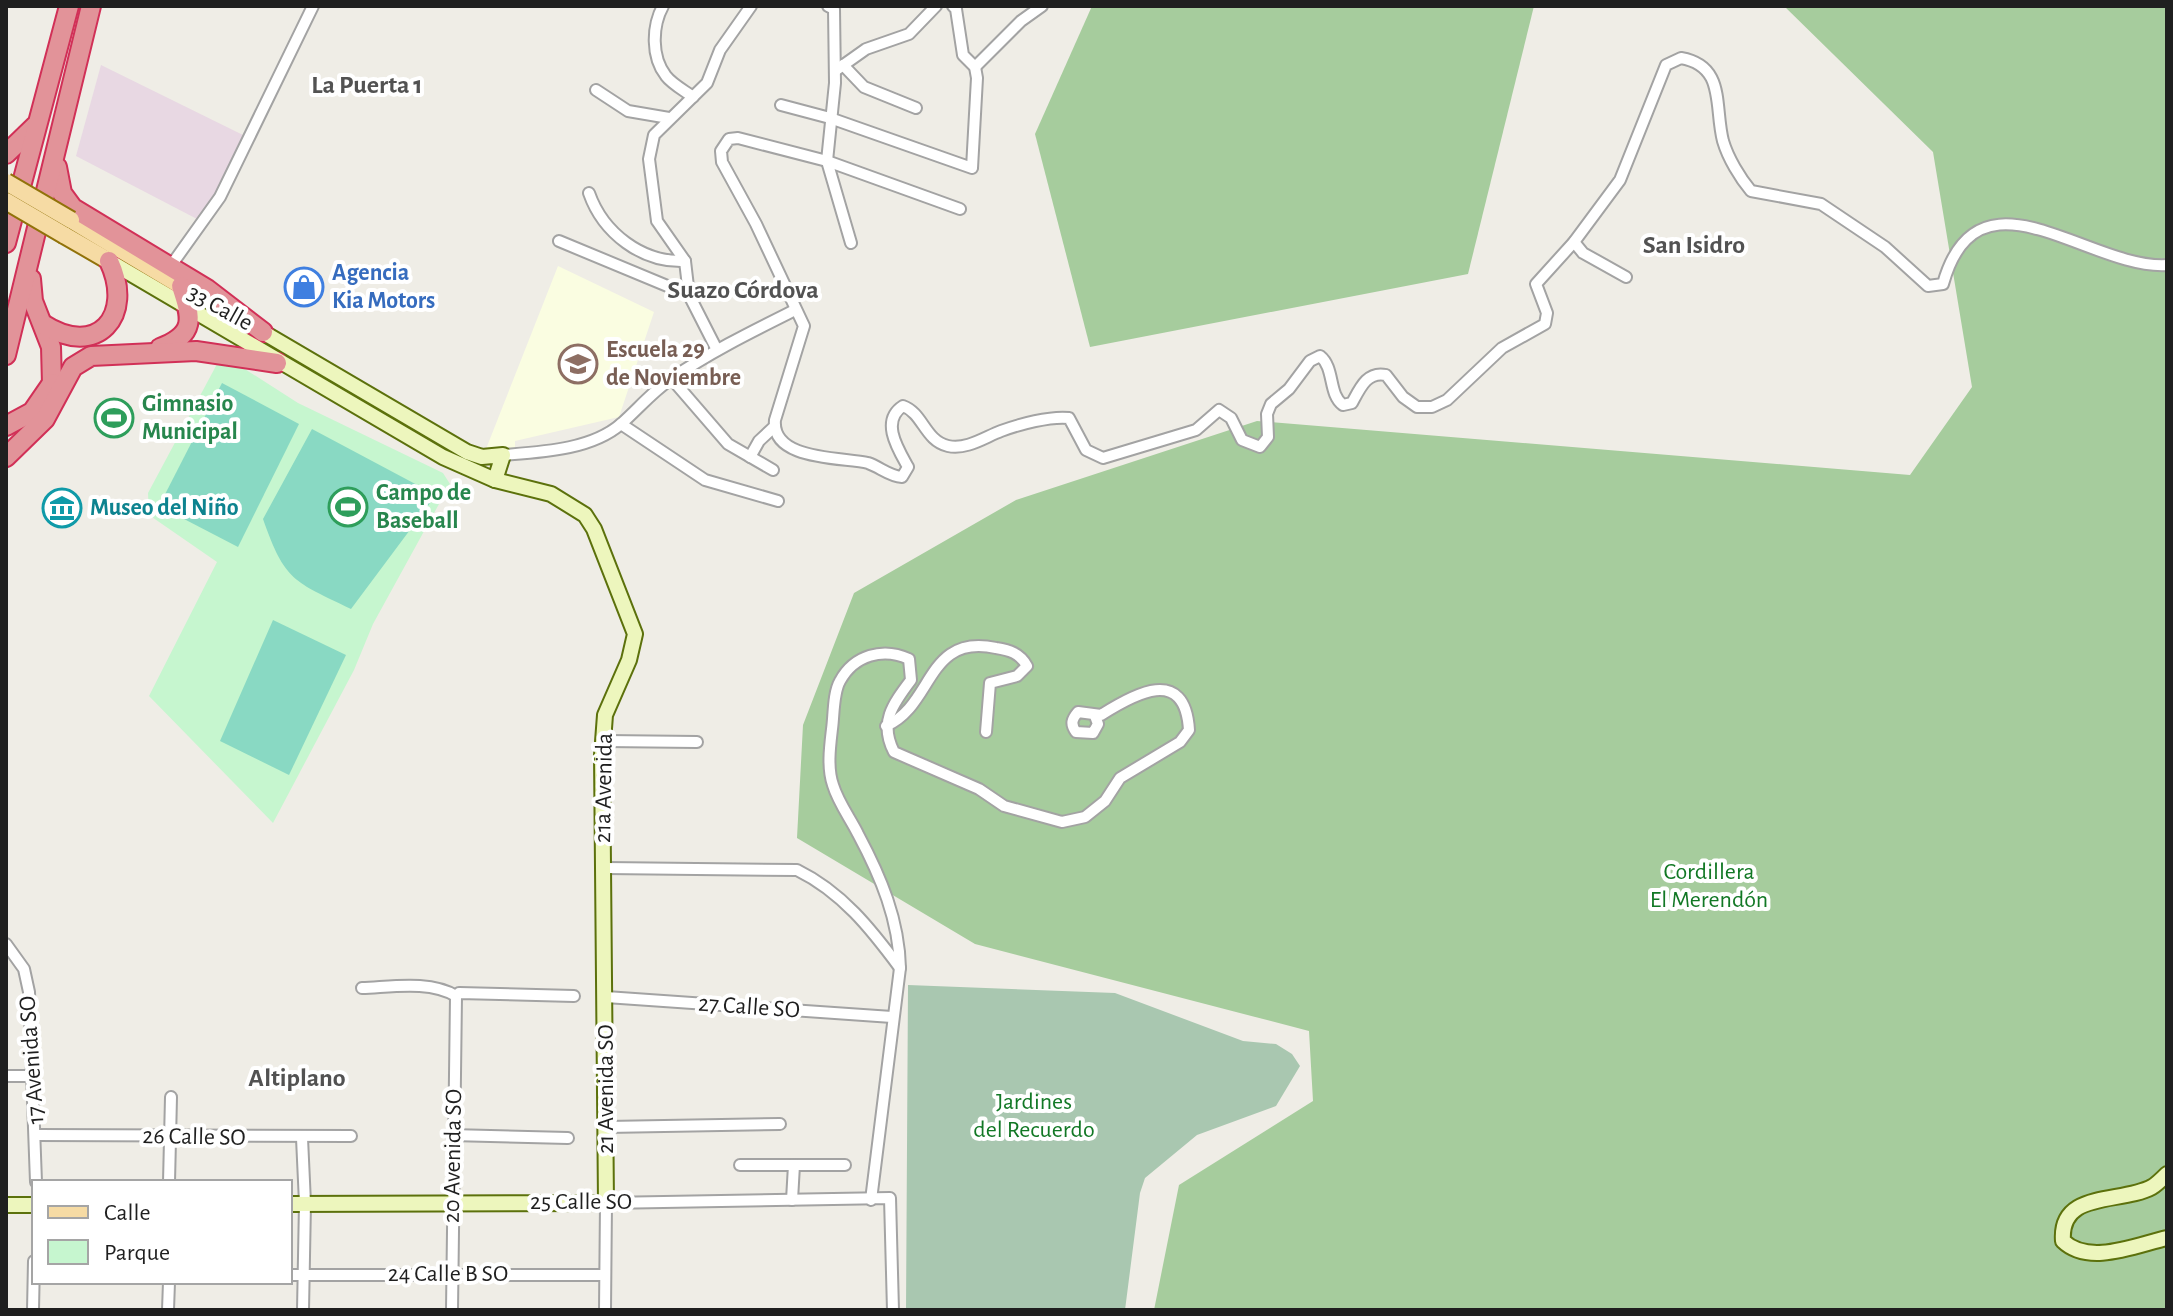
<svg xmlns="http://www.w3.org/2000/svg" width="2173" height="1316" font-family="'Alegreya Sans',sans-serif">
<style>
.industrial{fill:#e8d8e3}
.education{fill:#fafde1}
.forest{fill:#a6cc9d}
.cemetery{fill:#a9c7b0}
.park{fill:#c6f6cf}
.pitch{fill:#89d9c3}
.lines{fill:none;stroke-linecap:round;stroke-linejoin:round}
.street-casing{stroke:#a3a3a3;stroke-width:14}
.secondary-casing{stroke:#5c710c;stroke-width:18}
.primary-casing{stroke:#917209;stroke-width:20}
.highway-casing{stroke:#d13057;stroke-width:22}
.street{stroke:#fff;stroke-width:10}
.secondary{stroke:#edf6bd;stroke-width:14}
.primary{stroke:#f6dba4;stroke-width:16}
.highway{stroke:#e29399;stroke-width:18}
.primary-bridge-casing{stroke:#917209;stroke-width:20;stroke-linecap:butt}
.primary-bridge{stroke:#f6dba4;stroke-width:16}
.labels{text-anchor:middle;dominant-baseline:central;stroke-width:8;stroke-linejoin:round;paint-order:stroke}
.shop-label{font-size:24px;font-weight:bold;fill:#366cbe;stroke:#fff;text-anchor:start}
.street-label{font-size:24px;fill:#1f1f1f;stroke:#fff}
.education-label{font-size:24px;font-weight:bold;fill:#785e54;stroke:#fff;text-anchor:start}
.leisure-label{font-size:24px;font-weight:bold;fill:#27864d;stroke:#fff;text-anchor:start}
.culture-label{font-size:24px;font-weight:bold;fill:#0d838f;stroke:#fff;text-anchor:start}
.park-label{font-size:24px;fill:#127825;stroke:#fff}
.neighbourhood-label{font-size:26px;font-weight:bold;fill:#525252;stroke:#fff}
</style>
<rect width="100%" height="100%" fill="#efede6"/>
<!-- industrial -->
<polygon class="industrial" points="101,65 243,135 216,192 197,219 76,156"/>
<!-- education -->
<polygon class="education" points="558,266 654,312 619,417 515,441 515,451 486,449"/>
<!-- forest -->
<g class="forest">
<polygon points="1092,6 1534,6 1468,274 1090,347 1035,134"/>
<polygon points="1784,6 2167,6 2167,1310 1154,1310 1179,1185 1313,1101 1309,1031 975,944 797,838 803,725 854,593 1016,500 1257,421 1910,475 1972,387 1933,152"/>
</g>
<!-- cemetery -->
<polygon class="cemetery" points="908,985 1115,993 1243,1041 1276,1044 1292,1054 1300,1066 1276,1106 1197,1135 1145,1178 1140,1193 1125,1310 906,1310"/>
<!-- park -->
<polygon class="park" points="217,364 237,364 298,403 443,473 450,484 373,624 354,670 273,823 149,696 217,562 149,515 148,493"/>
<!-- pitch -->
<g class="pitch">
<polygon points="222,383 299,424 238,547 159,506"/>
<path d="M312,429L436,495L351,609C294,581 285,582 263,519Z"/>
<polygon points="273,620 346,655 289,775 220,741"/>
</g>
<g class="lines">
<!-- street casing -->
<g class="street-casing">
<g id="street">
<path d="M663,6C652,26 651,57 666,76C672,84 685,91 693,97"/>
<polyline points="828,6 834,9 835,83 827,161 851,243"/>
<polyline points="843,65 864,87 916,108"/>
<polyline points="975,67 1021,21 1042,6"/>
<polyline points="835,71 866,49 909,34 936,6"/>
<polyline points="596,90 628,111 669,118"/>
<polyline points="781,105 830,118 972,168 977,78 975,67 963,55 956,9 953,6"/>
<path d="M589,193C603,233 642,263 685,261"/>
<path d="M960,209L827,161L738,138L729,139L721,151L722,162L756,224L804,326L775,420C771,461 843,457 868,463C880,467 889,476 902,477L908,467C898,449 880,421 903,406C923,413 925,441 948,446C967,450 985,437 1001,431C1020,424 1050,416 1069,418L1086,450L1103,458L1196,430L1219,410L1231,418L1242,440L1260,447L1268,437L1267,414L1271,404L1289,389L1310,361L1320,356C1335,368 1328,394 1343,405L1352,403C1360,388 1367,371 1386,375L1403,397L1417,407H1432L1447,400L1502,348L1545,324L1547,313L1536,284L1574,242L1620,180L1666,65L1681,58C1726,66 1714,106 1723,141C1728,158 1740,178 1751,191L1821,204L1885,247L1928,286L1943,284C1978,159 2089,270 2167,265"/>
<polyline points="559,241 689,295"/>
<polyline points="1574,242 1583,253 1626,277"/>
<polyline points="170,267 220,197 313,6"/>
<polyline points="717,350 689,295 685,261 657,221 649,159 654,135 707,83 720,50 751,6"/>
<polyline points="671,378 728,444 773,470"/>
<polyline points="621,424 705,480 778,501"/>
<path d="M503,455C541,452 591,450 621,424C638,409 652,392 671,379C710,352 753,331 795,310"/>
<polyline points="750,457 759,441 774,427"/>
<path d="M886,726C934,705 926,633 996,648C1009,650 1020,653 1027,666L1017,676L990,683L986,732"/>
<polyline points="605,741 697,742"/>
<path d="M605,868L797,870C842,892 871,929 900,968"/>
<polyline points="6,944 24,969 29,992 36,1182"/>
<path d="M362,988C391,987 430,980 456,996"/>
<polyline points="606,997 892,1017"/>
<polyline points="6,1076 25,1076"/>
<polyline points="607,1127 780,1124"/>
<polyline points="37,1135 351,1136"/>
<polyline points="451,1135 568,1138"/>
<polyline points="302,1138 305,1203 303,1310"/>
<polyline points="740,1165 845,1165"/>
<polyline points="169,1182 171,1097"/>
<polyline points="792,1200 794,1165"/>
<path d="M871,1200L900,968C899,920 881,877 858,834C850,818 838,802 833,785C827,768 830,746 832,729C834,715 833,693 840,681C854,655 883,647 909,659L911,680C892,705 879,723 894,752L979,789L1004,806L1062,822L1085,817L1105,801L1120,778L1180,742L1189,730C1185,665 1134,694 1101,715L1078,712C1072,719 1070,724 1076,732L1093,733L1098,724L1095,716"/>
<polyline points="290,1275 605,1275"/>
<polyline points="33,1310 34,1261"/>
<polyline points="168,1310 169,1282"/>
<polyline points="452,1310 456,996 459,993 574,996"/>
<polyline points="605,1310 606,1203 890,1198 893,1310"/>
</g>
</g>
<!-- secondary casing -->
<g class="secondary-casing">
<g id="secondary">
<polyline points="109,261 443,457 495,480 551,494 585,515 594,529 635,634 629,660 605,715 602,755 606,1203 290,1204"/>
<polyline points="181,286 222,309"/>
<polyline points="254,327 467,452 482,457 503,455 495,480"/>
<path d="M2167,1174C2163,1178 2157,1184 2152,1187C2121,1204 2059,1190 2063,1241C2089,1266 2136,1245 2167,1238"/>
<polyline points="6,1205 34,1205"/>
</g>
</g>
<!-- primary casing -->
<g class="primary-casing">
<g id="primary">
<polyline points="71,220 181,286"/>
<polyline points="64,235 109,261"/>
</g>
</g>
<!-- highway casing -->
<g class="highway-casing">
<g id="highway">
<polyline points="6,154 35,126"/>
<polyline points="57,167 62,193 73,208 207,289 263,332"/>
<polyline points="6,243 69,6"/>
<polyline points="31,279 33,301 51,347 52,384"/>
<path d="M43,324C97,359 135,316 109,261"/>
<path d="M160,348C196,334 192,319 181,286"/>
<polyline points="6,355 91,6"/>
<polyline points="6,426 32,412 52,383"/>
<polyline points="6,457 45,419 73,367 91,356 196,351 277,363"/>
</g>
</g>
<!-- street -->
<use href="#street" class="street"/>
<!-- secondary -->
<use href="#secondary" class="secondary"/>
<!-- primary -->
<use href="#primary" class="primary"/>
<!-- highway -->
<use href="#highway" class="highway"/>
<!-- primary-bridge casing -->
<g class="primary-bridge-casing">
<g id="primary-bridge">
<polyline points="6,182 71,220"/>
<polyline points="6,201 64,235"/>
</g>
</g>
<!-- primary-bridge -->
<use href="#primary-bridge" class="primary-bridge"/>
</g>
<!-- icons -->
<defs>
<g id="shop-ring" transform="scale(2)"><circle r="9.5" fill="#fff" stroke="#3f7fe0" stroke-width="1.5"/><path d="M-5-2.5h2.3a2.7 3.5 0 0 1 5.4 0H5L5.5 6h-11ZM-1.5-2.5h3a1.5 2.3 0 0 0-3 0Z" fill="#3f7fe0"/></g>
<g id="school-ring" transform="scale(2)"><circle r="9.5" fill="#fff" stroke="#8d6e63" stroke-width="1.5"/><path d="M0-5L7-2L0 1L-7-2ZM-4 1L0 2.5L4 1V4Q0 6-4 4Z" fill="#8d6e63"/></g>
<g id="stadium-ring" transform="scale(2)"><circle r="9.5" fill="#fff" stroke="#2e9e5b" stroke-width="1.5"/><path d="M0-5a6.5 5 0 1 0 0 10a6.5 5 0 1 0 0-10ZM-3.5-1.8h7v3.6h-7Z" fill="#2e9e5b"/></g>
<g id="museum-ring" transform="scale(2)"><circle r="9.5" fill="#fff" stroke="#0f9aa8" stroke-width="1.5"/><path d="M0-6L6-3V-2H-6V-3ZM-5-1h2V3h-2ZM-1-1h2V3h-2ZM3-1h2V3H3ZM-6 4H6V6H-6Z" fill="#0f9aa8"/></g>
</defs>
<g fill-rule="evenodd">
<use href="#shop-ring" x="304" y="287"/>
<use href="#school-ring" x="578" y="364"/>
<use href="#stadium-ring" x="114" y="418"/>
<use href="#stadium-ring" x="348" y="507"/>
<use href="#museum-ring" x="62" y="508"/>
</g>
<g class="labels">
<!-- shop labels -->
<g class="shop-label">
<text x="332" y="273">Agencia<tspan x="332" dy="28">Kia Motors</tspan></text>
</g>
<!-- street labels -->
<g class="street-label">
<text transform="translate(220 308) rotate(29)">33 Calle</text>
<text transform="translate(604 788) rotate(-89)">21a Avenida</text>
<text transform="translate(749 1007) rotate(4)">27 Calle SO</text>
<text transform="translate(32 1060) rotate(-94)">17 Avenida SO</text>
<text transform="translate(606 1089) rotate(-90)">21 Avenida SO</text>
<text transform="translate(194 1137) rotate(1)">26 Calle SO</text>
<text transform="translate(453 1156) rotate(-89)">20 Avenida SO</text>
<text x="581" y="1202">25 Calle SO</text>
<text x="448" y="1274">24 Calle B SO</text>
</g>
<!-- education labels -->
<g class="education-label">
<text x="606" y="350">Escuela 29<tspan x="606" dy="28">de Noviembre</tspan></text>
</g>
<!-- leisure labels -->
<g class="leisure-label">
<text x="142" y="404">Gimnasio<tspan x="142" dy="28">Municipal</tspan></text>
<text x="376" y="493">Campo de<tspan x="376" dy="28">Baseball</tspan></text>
</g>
<!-- culture labels -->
<g class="culture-label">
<text x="90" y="508">Museo del Niño</text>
</g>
<!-- park labels -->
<g class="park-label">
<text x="1709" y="872">Cordillera<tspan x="1709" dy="28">El Merendón</tspan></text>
<text x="1034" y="1102">Jardines<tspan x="1034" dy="28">del Recuerdo</tspan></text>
</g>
<!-- neighbourhood labels -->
<g class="neighbourhood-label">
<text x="367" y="85">La Puerta 1</text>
<text x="1694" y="245">San Isidro</text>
<text x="743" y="290">Suazo Córdova</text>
<text x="297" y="1078">Altiplano</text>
</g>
</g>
<!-- border -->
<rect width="2173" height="1316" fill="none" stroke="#1f1f1f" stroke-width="16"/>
<!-- legend -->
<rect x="32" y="1180" width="260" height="104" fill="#ffffff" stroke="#a5a5a5" stroke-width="2"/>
<rect x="48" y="1206" width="40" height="12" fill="#f6dba4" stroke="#a5a5a5" stroke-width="2"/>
<text x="104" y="1220" font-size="24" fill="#1f1f1f">Calle</text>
<rect x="48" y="1240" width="40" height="24" fill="#c6f6cf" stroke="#a5a5a5" stroke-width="2"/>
<text x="104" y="1260" font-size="24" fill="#1f1f1f">Parque</text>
</svg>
